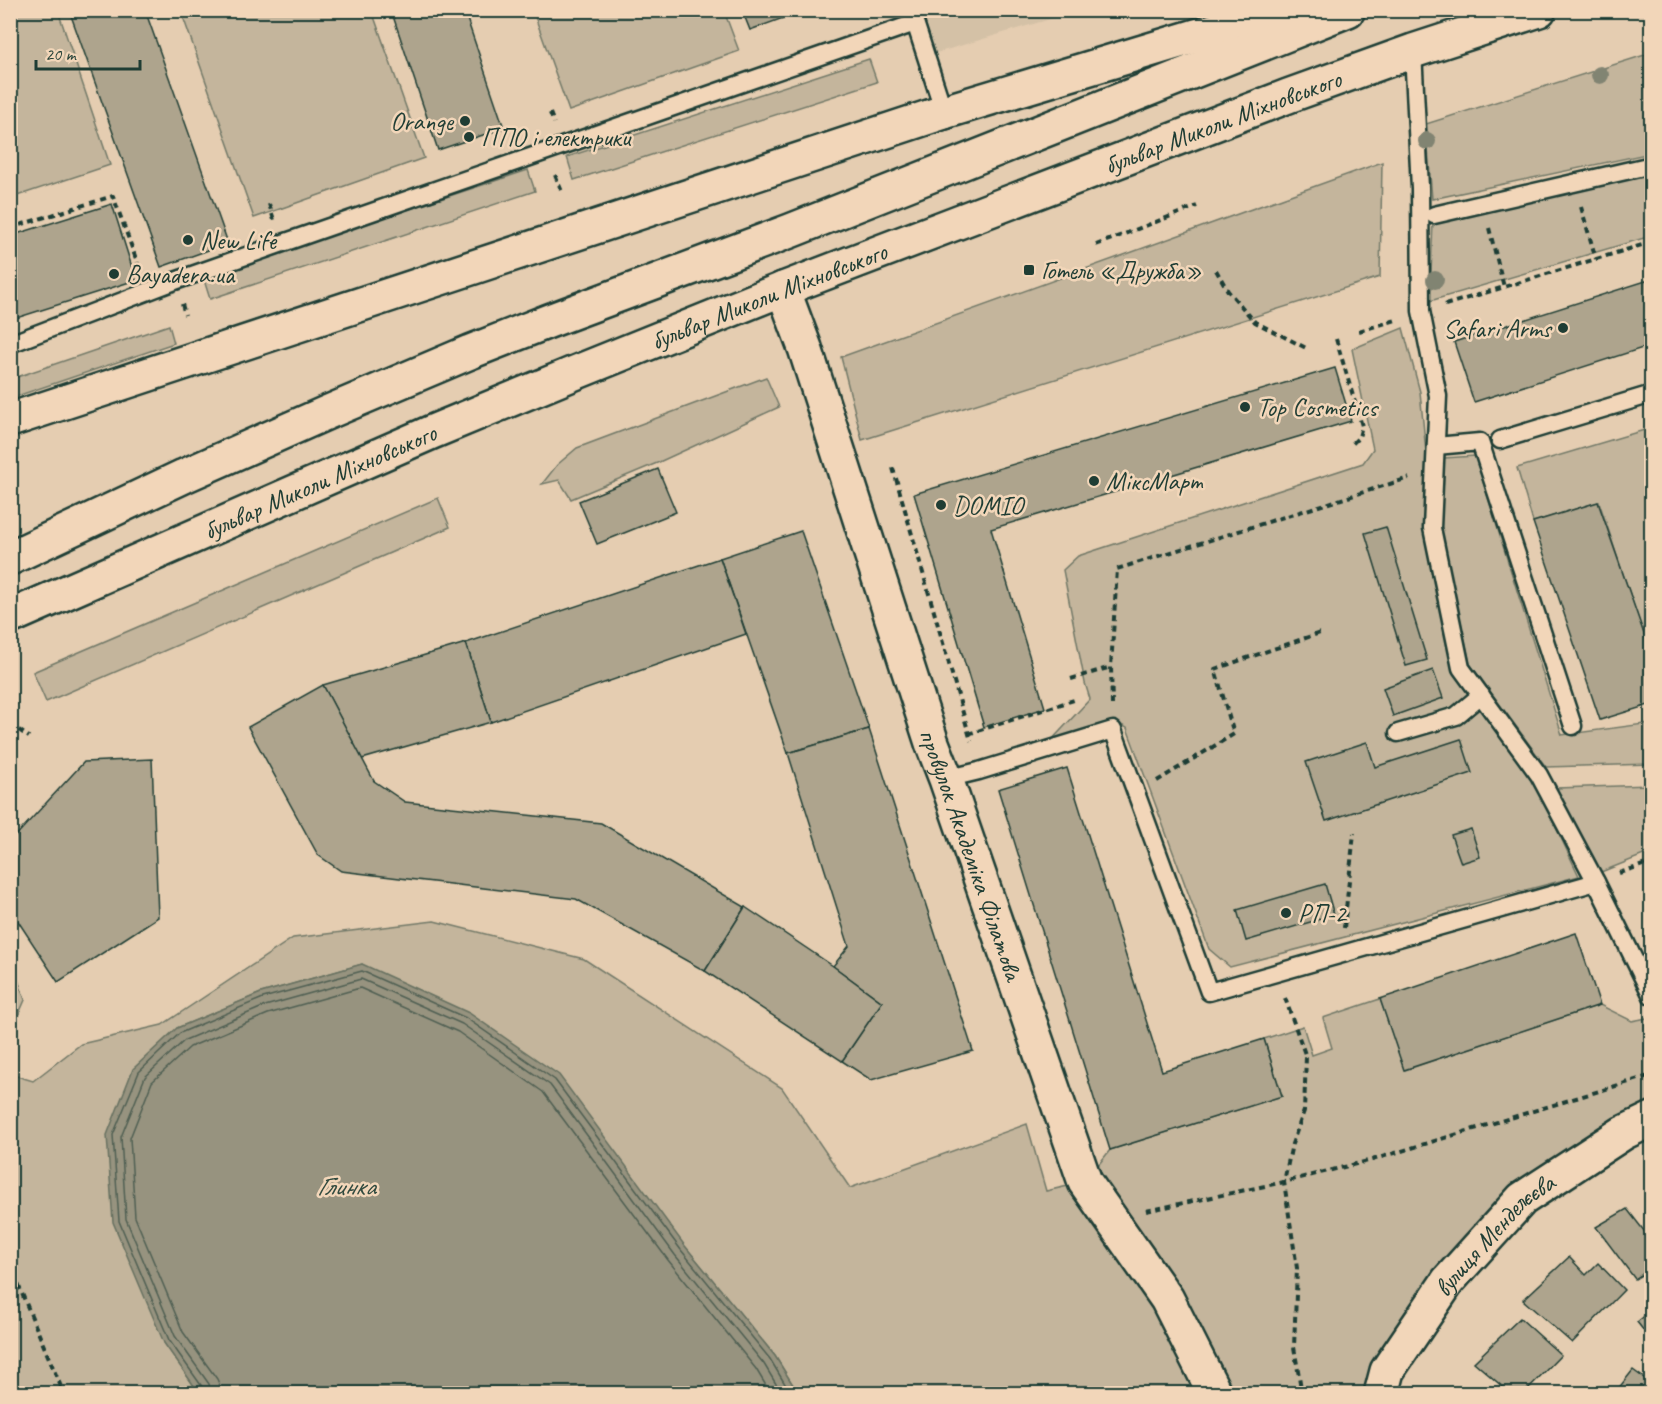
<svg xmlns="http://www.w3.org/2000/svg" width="1662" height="1404" font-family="Caveat,sans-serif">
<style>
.built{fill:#d4c1a6}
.green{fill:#c4b59c;stroke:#727968;stroke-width:1.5}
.water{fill:#97937f;stroke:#677161;stroke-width:1.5}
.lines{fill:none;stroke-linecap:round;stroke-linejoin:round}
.shore{stroke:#4f5f52;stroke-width:1.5}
.building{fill:#aea48d;stroke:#1f3d34;stroke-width:1.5}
.service-casing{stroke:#1f3d34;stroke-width:21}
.minor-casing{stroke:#1f3d34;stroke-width:38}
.primary-casing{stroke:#1f3d34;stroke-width:38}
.trunk-casing{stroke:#1f3d34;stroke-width:38}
.path{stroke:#1f3d34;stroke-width:4;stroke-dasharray:6 4.5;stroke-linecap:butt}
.service{stroke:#f2d6b9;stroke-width:16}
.minor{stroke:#f2d6b9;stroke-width:33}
.primary{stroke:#f2d6b9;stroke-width:33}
.trunk{stroke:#f2d6b9;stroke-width:33}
.tree{fill:#818472}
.poi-dot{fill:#1f3d34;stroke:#f2d6b9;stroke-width:2}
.labels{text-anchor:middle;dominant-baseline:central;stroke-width:5;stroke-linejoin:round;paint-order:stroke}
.poi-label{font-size:26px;fill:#1f3d34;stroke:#f2d6b9;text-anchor:start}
.street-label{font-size:26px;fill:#1f3d34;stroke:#f2d6b9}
.water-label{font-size:27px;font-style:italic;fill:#314a3f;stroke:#f2d6b9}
</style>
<rect width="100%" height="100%" fill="#e5cdb1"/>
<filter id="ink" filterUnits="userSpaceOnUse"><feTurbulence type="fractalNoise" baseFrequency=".0167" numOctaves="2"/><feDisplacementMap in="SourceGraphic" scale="12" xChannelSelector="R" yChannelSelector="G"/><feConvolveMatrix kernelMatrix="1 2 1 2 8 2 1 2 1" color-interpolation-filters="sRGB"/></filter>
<g filter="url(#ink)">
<!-- built -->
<polygon class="built" points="923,11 923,10 1077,11 936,53"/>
<!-- green -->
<g class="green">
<polygon points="10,11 58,11 110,165 11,198"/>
<polygon points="181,11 372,11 424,158 254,218"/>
<polygon points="533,11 724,11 739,51 569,111"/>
<polygon points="1651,53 1651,153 1432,199 1426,124"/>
<polygon points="869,59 877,82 574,180 567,157"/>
<polygon points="1382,162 1380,277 862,440 841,357"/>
<polygon points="528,170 535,191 210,299 203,277"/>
<polygon points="1651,171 1651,236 1430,301 1433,221"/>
<polygon points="169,325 174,343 11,398 11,379"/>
<polygon points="1403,328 1420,392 1428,472 1424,531 1455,668 1532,777 1579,876 1230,967 1209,949 1127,728 1116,722 1048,744 1090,699 1085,683 1063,570 1078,556 1363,463 1373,449 1352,349"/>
<polygon points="766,377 779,407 657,463 571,499 559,480 542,484 557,465 577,448"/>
<polygon points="1651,428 1651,657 1599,502 1533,522 1517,468"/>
<polygon points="1475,456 1562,735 1651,723 1651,764 1546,767 1470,664 1440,526 1444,458"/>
<polygon points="438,498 450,527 46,702 33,672"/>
<polygon points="1651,785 1651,852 1601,872 1556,788"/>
<polygon points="434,921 584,959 782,1088 850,1188 1027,1124 1046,1191 1085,1182 1110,1150 1282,1096 1264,1039 1303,1026 1312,1055 1332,1048 1323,1018 1380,999 1405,1070 1600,1005 1632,1021 1652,1017 1651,1119 1522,1199 1381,1394 798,1393 775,1356 685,1246 362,964 261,993 177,1028 164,1343 199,1393 11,1393 10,1074 33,1081 81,1044 162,1025 293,938"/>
<polygon points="11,966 15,971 25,1000 11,1032"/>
</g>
<!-- water -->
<polygon class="water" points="362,964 469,1013 559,1075 685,1246 775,1356 798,1393 199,1393 164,1343 113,1222 107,1135 133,1069 177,1028 261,993"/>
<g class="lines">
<!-- shore -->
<g class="shore">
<polyline points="204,1394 203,1388 169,1340 119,1221 113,1135 139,1072 180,1033 263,998 362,971 466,1018 555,1080 681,1250 770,1359 791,1394"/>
<polyline points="211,1394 209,1384 175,1336 126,1219 121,1137 145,1077 185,1040 265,1006 361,979 462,1024 550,1085 675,1255 764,1364 782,1394"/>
<polyline points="220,1394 220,1386 217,1379 183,1332 135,1217 130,1138 152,1082 190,1047 268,1014 360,988 458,1032 543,1092 668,1260 756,1369 771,1394"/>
</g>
</g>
<!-- building -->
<g class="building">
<polygon points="69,10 145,10 228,243 161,267"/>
<polygon points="391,10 464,10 504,128 438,150"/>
<polygon points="742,10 805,10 750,30"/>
<polygon points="112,204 136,280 10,320 10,236"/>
<polygon points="1652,279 1652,345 1474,402 1454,342"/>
<polygon points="1335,368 1351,421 991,529 1045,708 984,727 914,494"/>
<polygon points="658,469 676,512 597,544 579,501"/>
<polygon points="1598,502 1652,657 1652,704 1600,720 1533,522"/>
<polygon points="1386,527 1427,660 1406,666 1365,533"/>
<polygon points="801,531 869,729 788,753 720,558"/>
<polygon points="720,558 746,634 491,722 466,643"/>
<polygon points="466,643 491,722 362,759 323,685"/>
<polygon points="1433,670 1443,698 1393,716 1383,688"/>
<polygon points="323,685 374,781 405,802 601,823 745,907 705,971 576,899 341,871 318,855 248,727"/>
<polygon points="869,729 973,1051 871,1080 842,1061 882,1002 833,966 849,946 788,753"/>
<polygon points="1461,739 1472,773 1326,821 1306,762 1367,742 1375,767"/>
<polygon points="152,759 158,917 58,982 10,909 10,842 84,762"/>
<polygon points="1067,768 1162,1071 1264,1039 1282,1096 1110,1150 998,789"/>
<polygon points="1471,829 1480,857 1461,863 1451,835"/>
<polygon points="1325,884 1334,915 1246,941 1237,910"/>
<polygon points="745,907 833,966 882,1002 842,1061 705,971"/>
<polygon points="1576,933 1600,1005 1404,1070 1380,999"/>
<polygon points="1627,1209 1652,1241 1652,1268 1635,1279 1596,1227"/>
<polygon points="1569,1257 1586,1275 1598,1263 1624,1290 1572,1343 1523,1300"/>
<polygon points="1652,1310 1652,1341 1637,1322"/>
<polygon points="1520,1318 1561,1355 1523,1394 1511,1394 1474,1362"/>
<polygon points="1633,1370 1652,1384 1652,1394 1614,1394"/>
<polygon points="1460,1386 1474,1394 1455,1394"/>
</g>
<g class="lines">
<!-- service casing -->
<g class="service-casing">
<g id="service">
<polyline points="911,10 944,112"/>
<polyline points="1413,51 1420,188 1421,311 1438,396 1432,528 1461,668 1539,775 1596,882 1652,996"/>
<polyline points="1434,215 1652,165"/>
<polyline points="10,344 175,281 283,243 915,23"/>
<polyline points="1500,440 1652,394"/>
<polyline points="1436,446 1480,442 1573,726"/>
<polyline points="1398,733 1456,716 1481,695"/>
<polyline points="946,779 979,771 1113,730 1209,992 1596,882"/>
</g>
</g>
<!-- minor casing -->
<g class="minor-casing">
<g id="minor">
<path id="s1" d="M783,289L805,348L932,743L946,779L1085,1182L1167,1299L1215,1394"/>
<path id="s2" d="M1381,1394L1387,1371L1448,1281L1522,1199L1623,1133L1652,1119"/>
</g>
</g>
<!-- primary casing -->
<g class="primary-casing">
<polyline id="primary" points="10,420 944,112"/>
</g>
<!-- trunk casing -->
<g class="trunk-casing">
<g id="trunk">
<polyline points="944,112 1282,10"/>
<polyline points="10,558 184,476 326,413 470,352 549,321 790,231 1348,10"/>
<path id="s3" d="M10,617L432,432L572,374L783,289L1288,96L1413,51L1539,10"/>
</g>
</g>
<!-- path -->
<g class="path">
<polyline points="550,113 554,123"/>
<polyline points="555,175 563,194"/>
<polyline points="269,204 274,220"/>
<polyline points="1581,207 1596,259"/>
<polyline points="10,228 113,196 139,267"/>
<polyline points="1489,228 1504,287"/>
<polyline points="1096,245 1197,206"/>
<polyline points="1216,270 1228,291 1255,322 1306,348"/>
<polyline points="182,304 185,315"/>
<polyline points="1445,305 1652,242"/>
<polyline points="1359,331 1396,320"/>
<polyline points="1336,339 1362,426 1359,437 1350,446"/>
<polyline points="893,468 971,741"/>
<polyline points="1071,679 1111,667"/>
<polyline points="1112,705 1111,667 1117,569 1409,478"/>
<polyline points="10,724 29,737"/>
<polyline points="968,734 1077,699"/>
<polyline points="1157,781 1234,734 1215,669 1323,632"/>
<polyline points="1619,873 1652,862"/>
<polyline points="1344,928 1354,833"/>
<polyline points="1285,998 1306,1057 1304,1111 1292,1144 1284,1182 1297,1268 1294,1347 1302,1394"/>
<polyline points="1146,1211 1284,1182 1372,1160 1652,1075"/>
<polyline points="10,1265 64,1394"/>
</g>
<!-- service -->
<use href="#service" class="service"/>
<!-- minor -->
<use href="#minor" class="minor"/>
<!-- primary -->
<use href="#primary" class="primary"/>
<!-- trunk -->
<use href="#trunk" class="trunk"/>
</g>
<!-- trees -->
<g class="tree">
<circle cx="1600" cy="75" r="9"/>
<circle cx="1427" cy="141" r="9"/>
<circle cx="1435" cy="280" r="9"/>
</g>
</g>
<!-- markers -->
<g class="poi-dot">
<circle cx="465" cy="121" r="6"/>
<circle cx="469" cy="137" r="6"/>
<circle cx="188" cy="240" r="6"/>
<rect x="1023" y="264" width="12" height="12" rx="3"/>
<circle cx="114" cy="274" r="6"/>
<circle cx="1563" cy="328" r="6"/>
<circle cx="1245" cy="407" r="6"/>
<circle cx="1094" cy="481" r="6"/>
<circle cx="941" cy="505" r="6"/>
<circle cx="1286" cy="913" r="6"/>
</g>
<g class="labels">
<!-- poi labels -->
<g class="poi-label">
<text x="453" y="121" text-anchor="end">Orange</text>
<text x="481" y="137">ППО і електрики</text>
<text x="200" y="240">New Life</text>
<text x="1041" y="270">Готель «Дружба»</text>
<text x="126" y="274">Bayadera.ua</text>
<text x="1551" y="328" text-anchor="end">Safari Arms</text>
<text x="1257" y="407">Top Cosmetics</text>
<text x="1106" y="481">МіксМарт</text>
<text x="953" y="505">DOMIO</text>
<text x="1298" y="913">РП-2</text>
</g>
<!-- street labels -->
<g class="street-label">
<text stroke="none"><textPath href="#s3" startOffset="1310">бульвар Миколи Міхновського</textPath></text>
<text stroke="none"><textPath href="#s3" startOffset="824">бульвар Миколи Міхновського</textPath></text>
<text stroke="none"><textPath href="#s3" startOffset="338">бульвар Миколи Міхновського</textPath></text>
<text stroke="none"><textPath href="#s1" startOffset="596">провулок Академіка Філатова</textPath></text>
<text stroke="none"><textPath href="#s2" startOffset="198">вулиця Менделєєва</textPath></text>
</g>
<!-- water labels -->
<g class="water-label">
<text x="346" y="1186">Глинка</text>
</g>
</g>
<!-- margin -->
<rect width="1662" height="1404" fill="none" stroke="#f2d6b9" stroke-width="36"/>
<rect x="18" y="18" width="1626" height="1368" fill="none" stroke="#1f3d34" stroke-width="2" filter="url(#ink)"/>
<!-- scale -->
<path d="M36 60v9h104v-9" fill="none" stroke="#1f3d34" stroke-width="3"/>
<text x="45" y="60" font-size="18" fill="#1f3d34" stroke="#f2d6b9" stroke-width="4.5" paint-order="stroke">20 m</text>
</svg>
